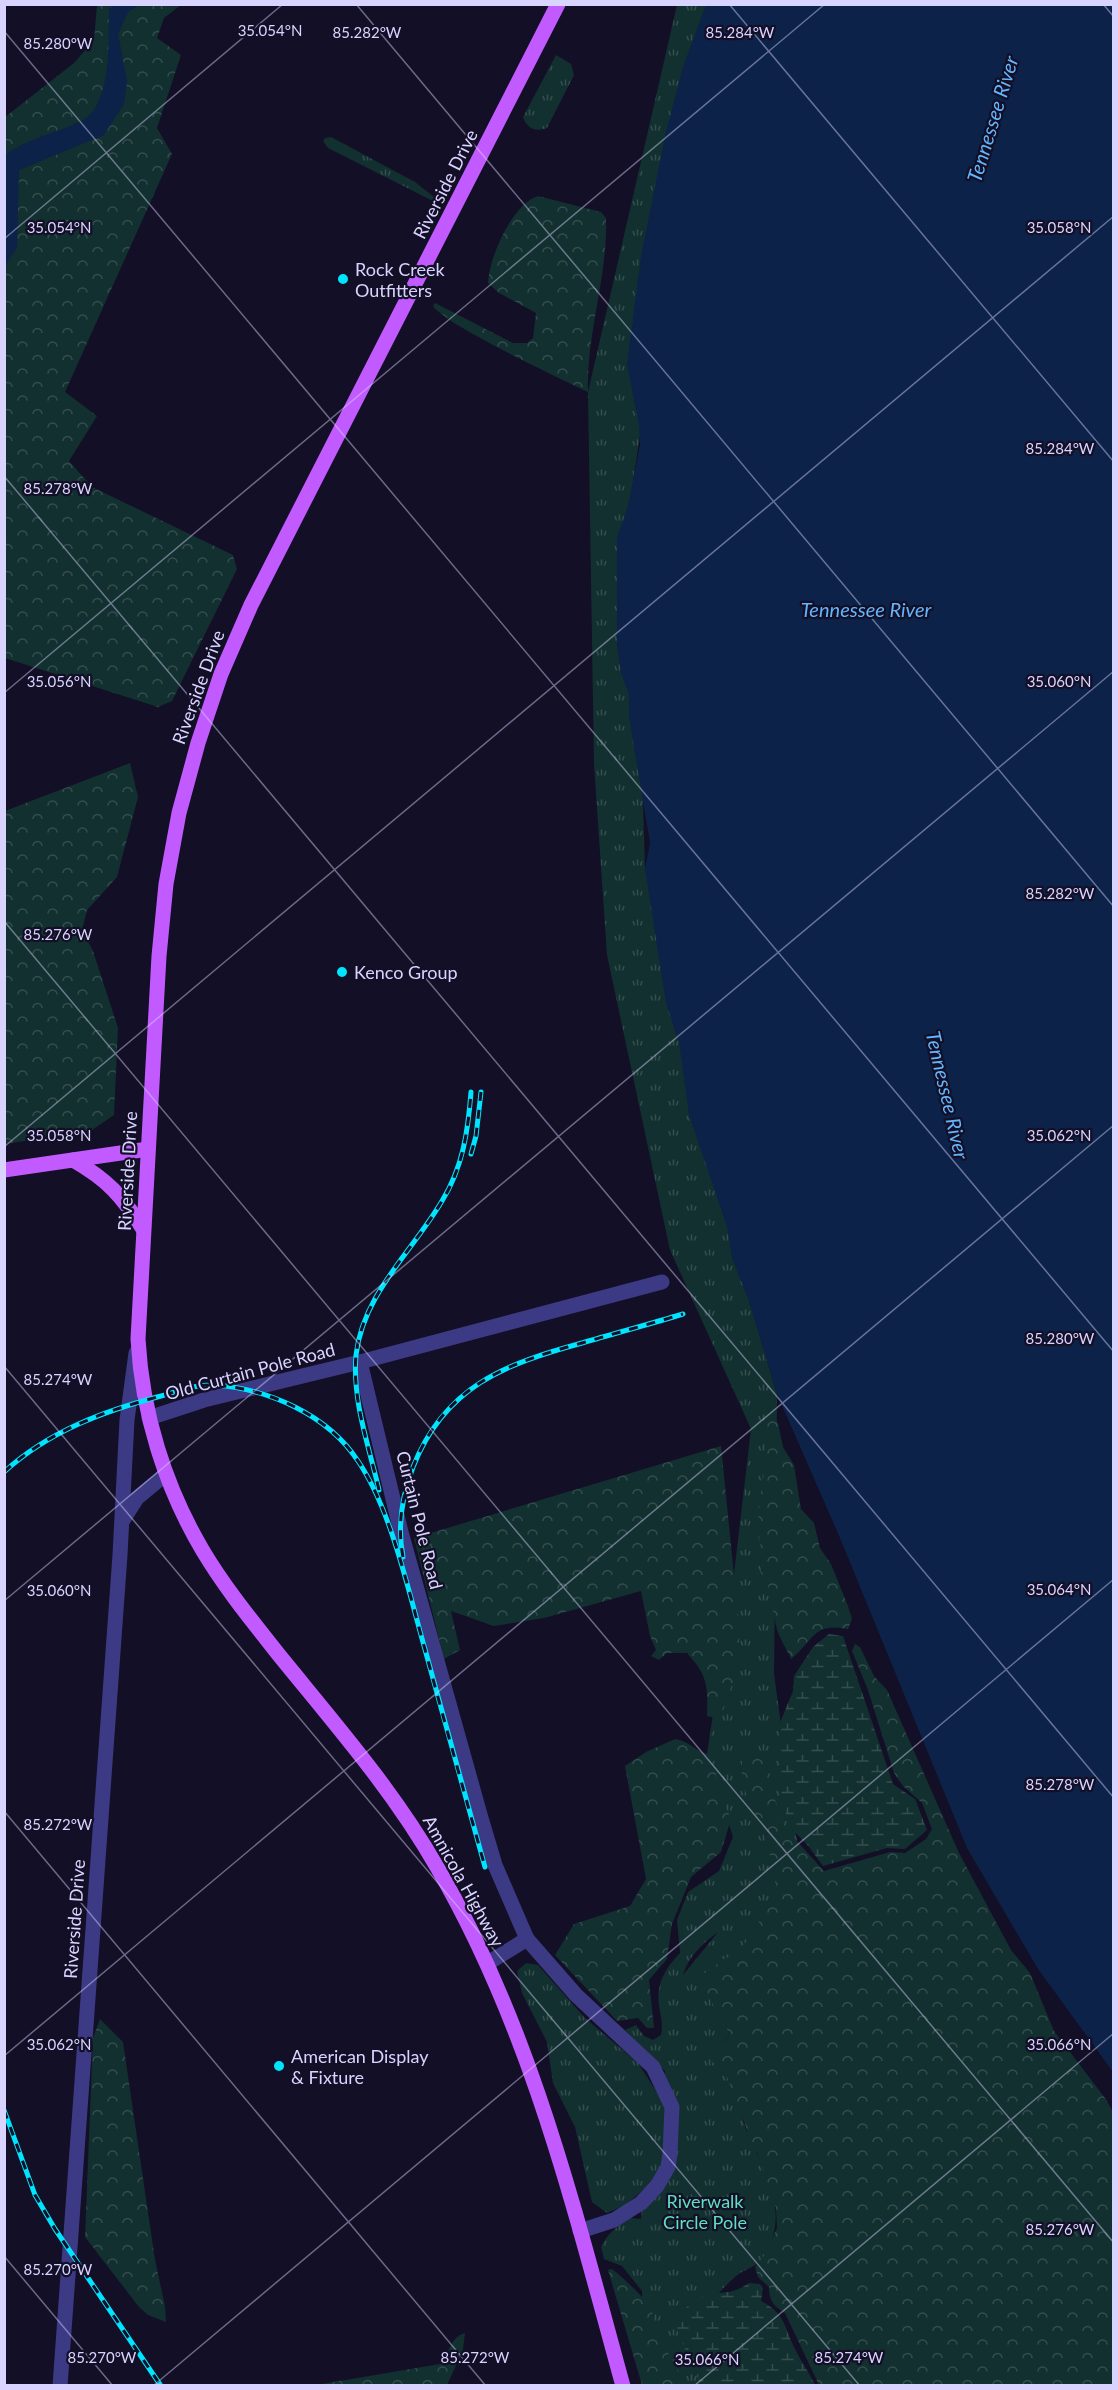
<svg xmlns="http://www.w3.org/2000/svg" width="1118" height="2390" font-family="Lato,sans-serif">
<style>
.grass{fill:url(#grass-tufts);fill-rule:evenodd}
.forest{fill:url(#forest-crowns)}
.wetland{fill:url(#wetland-marsh)}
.water{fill:#0c2248}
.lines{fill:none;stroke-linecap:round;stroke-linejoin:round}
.minor{stroke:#3d3a85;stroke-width:15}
.major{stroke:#c25bff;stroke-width:15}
.rail-casing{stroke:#00e5ff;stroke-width:5}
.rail{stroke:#130f26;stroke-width:3;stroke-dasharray:9;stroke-linecap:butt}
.ticks{fill:none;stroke:#d9d4ff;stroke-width:1.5;stroke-opacity:0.45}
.poi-dot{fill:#00e5ff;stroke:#130f26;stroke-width:2}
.labels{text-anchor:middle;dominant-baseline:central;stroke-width:4.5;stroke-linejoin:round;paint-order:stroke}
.street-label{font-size:18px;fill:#d9d4ff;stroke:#130f26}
.poi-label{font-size:18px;fill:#d9d4ff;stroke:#130f26;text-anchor:start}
.park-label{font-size:18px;fill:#5fe0c0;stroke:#130f26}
.water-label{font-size:20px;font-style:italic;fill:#62b6ff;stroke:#130f26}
.ticks-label{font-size:15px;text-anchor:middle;fill:#d9d4ff;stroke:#130f26;stroke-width:4.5;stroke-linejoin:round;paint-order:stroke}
</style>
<defs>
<pattern id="grass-tufts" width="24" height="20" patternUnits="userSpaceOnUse" patternTransform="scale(1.5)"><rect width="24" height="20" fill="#12302f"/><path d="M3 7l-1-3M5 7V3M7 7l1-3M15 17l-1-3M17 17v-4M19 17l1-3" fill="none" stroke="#344d4e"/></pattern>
<pattern id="forest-crowns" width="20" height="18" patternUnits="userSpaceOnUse" patternTransform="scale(1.5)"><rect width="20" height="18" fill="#12302f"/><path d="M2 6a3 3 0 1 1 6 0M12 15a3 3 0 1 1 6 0" fill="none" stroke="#344d4e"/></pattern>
<pattern id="wetland-marsh" width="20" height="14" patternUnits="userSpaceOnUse" patternTransform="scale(1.5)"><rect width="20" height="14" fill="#12302f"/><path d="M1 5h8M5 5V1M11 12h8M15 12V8" fill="none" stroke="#344d4e"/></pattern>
</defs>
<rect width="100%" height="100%" fill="#130f26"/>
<!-- grass -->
<g class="grass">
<path d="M677,5H708L702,22L633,482L645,868L727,1226L777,1394L774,1674L804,1892L717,2006L730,2036L724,2042C731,2076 739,2108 749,2140C751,2147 755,2150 758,2155C775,2188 784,2223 765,2255C757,2268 746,2268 736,2276C716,2293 699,2319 682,2339L701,2385H643L642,2291L622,2266L604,2259L601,2247C608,2233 616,2227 630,2218L641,2219L643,2190L624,2206L607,2213L592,2202L575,2127L553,2083L547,2042L522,1993L517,1971L526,1963L538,1965L585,2018L638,2063L660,2097L665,2071L625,2030L636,2025L644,2036L653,2040L661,2035C663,2024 661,2017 659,2006C656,1983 665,1969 680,1953L677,1920L688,1892L719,1871L733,1837L707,1754L734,1574L751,1429L670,1250L607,955L594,764L588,392ZM718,1932L683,1975C688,1957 703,1943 718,1932Z"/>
<path d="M556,55L571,64L574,75L547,128C536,132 527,129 523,117Z"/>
<polygon points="331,137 415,182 439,201 435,202 328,148 323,141 325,138"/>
</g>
<!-- forest -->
<g class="forest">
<polygon points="97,5 181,5 164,18 157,38 181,55 157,128 172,154 65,392 97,416 69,461 92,487 233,555 237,569 172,701 158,707 5,658 5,117 74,63 94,40"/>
<path d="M538,196L601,212L606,218C608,277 586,334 588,392C561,379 444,324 433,306L435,303L513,343H527L533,338L536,313L499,293L488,283C489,258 512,204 538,196Z"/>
<polygon points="130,763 138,797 117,877 87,910 82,930 93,951 118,1028 114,1115 92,1130 5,1144 5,811"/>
<path d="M767,1411L778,1423L783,1447L794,1465L801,1509L814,1523L820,1548L831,1564L848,1606L852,1619L848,1629C813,1622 815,1639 791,1659C787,1649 780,1640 777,1629C771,1608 774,1589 760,1572L765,1560C750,1524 765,1486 766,1449C767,1435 763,1424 767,1411Z"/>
<path d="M721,1446L740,1635L733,1682L720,1719L707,1716C708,1686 708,1676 687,1653H667L659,1660L651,1656L656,1650L650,1636L641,1591L544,1618L494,1626L451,1611L460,1650L444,1659L414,1538Z"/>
<path d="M855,1644L860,1647L874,1676L887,1690L959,1853L1011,1950L1030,1973L1054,2031L1105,2098L1113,2112V2385H819L785,2313C773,2306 769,2300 769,2287L758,2277L755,2267L764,2256L777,2228L776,2208L758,2154L749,2145L746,2127L727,2077L712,2061L715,2052L730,2036C723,2015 701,1995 705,1973L724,1959L734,1955L747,1941L768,1907L776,1879L766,1840L742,1784V1757L752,1751L765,1759L770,1769V1785L785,1828L824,1871L890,1852L905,1853L926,1839L932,1829L922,1803L903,1786L894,1773L868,1690L852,1651Z"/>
<path d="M675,1739C689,1741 694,1750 707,1754L715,1769L719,1791L731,1819L721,1852L691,1877L672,1924L667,1959L649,1980L654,2028H647L638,2018L617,2021L555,1955L574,1924L630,1906L646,1879L625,1766L646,1752Z"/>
<polygon points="100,2019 123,2042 155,2260 165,2306 166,2322 148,2315 139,2307 85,2237 93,2038"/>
<path d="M611,2269C615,2269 645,2299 648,2304C655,2313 653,2325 658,2335C667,2353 678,2366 684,2385H642L608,2270Z"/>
<path d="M465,2333L463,2350L447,2385H316L440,2364C450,2353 450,2337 465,2333Z"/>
</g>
<!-- wetland -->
<g class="wetland">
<polygon points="829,1634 843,1636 893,1784 915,1799 927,1830 905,1849 887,1848 823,1866 809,1847 790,1827 779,1792 779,1725 793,1691 794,1676 813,1647"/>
<path d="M749,2283L760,2284L763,2288L761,2301C779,2310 784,2321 790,2338C796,2354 808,2370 815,2385H701C698,2378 677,2332 677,2329C679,2312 689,2301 705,2296C725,2290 730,2296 749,2283Z"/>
</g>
<!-- water -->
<g class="water">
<path d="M115,4L139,5L128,12L118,34L127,81L124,104L104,135L19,170L17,248L5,266V155C28,138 55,134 81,121C113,106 108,39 109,9Z"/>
<polygon points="706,5 1113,5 1113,2072 1038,1969 967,1848 840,1538 777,1394 749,1301 732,1258 727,1226 689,1115 679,1042 666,1003 645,868 650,843 629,717 629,694 621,673 617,645 617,538 628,506 640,445 639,425 627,364 641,256 666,132 683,67"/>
</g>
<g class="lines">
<!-- minor -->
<g class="minor">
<polyline points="360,1362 401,1532 481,1818 495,1865 527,1939 488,1963"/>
<polyline points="149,1418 204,1400 360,1362 662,1282"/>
<polyline points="123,1520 137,1498 166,1474"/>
<polyline points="527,1939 576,1995 653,2067 672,2107 670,2154 668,2167 657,2186 641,2203 614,2220 580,2231"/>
<polyline points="60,2386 120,1555 127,1420 136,1353"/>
</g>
<!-- major -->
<g class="major">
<path d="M558,4L251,605L221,674L198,743L179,813L166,884L159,956L138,1339C142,1413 165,1487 203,1551C225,1588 253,1622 279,1655C335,1724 393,1790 437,1867C531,2028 574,2208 623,2386"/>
<path d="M73,1160C108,1180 122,1196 143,1229"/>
<polyline points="4,1170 148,1149"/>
</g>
<!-- rail casing -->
<g class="rail-casing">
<g id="rail">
<polyline points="471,1154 476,1136 481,1092"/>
<path d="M4,1472C49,1431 104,1411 161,1396C178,1391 197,1384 215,1385C269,1389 328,1415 358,1461C392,1511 409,1594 426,1653C445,1724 465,1795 485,1867"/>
<path d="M379,1490C369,1446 352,1401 356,1355C363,1294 412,1252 442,1201C463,1167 468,1131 471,1092"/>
<path d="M403,1557C397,1526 402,1496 413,1467C445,1386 505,1364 582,1343C616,1333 650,1324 683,1314"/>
<polyline points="4,2110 35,2195 55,2229 161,2386"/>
</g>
</g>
<!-- rail -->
<use href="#rail" class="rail"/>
</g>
<!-- ticks -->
<path class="ticks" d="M356,4L1114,907M729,4L1114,462M1103,4L1114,17M4,31L1114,1352M4,239L283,4M4,476L1114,1798M4,693L825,4M4,921L1114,2243M4,1147L1114,216M4,1366L860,2386M4,1601L1114,671M4,1811L486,2386M4,2056L1114,1125M4,2256L113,2386M153,2386L1114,1579M694,2386L1114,2033"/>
<!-- markers -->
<g class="poi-dot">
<circle cx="343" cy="279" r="6"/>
<circle cx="342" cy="972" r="6"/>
<circle cx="279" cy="2066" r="6"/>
</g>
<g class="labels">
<!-- street labels -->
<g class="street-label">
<text transform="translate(445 184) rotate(-63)">Riverside Drive</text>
<text transform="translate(198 687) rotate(-70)">Riverside Drive</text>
<text transform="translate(127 1171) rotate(-87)">Riverside Drive</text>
<text transform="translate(250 1371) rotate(-15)">Old Curtain Pole Road</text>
<text transform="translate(420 1520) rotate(76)">Curtain Pole Road</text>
<text transform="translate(464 1881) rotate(61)">Amnicola Highway</text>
<text transform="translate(74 1919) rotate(-86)">Riverside Drive</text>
</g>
<!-- poi labels -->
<g class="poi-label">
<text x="355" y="269">Rock Creek<tspan x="355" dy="21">Outfitters</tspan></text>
<text x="354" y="972">Kenco Group</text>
<text x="291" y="2056">American Display<tspan x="291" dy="21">&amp; Fixture</tspan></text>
</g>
<!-- park labels -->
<g class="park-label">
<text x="705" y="2201">Riverwalk<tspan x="705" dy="21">Circle Pole</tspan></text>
</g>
<!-- water labels -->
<g class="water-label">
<text transform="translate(992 119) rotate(-73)">Tennessee River</text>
<text x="866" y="609">Tennessee River</text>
<text transform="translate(948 1095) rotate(77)">Tennessee River</text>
</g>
</g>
<g class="ticks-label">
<text x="270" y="36">35.054°N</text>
<text x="367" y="38">85.282°W</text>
<text x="740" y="38">85.284°W</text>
<text x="58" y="49">85.280°W</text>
<text x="1059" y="233">35.058°N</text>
<text x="59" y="233">35.054°N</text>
<text x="1060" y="454">85.284°W</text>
<text x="58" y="494">85.278°W</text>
<text x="1059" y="687">35.060°N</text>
<text x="59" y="687">35.056°N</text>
<text x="1060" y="899">85.282°W</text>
<text x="58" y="940">85.276°W</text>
<text x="1059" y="1141">35.062°N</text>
<text x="59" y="1141">35.058°N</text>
<text x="1060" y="1344">85.280°W</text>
<text x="58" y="1385">85.274°W</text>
<text x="1059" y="1595">35.064°N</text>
<text x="59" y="1596">35.060°N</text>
<text x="1060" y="1790">85.278°W</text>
<text x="58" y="1830">85.272°W</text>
<text x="1059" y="2050">35.066°N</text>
<text x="59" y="2050">35.062°N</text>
<text x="1060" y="2235">85.276°W</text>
<text x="58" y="2275">85.270°W</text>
<text x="102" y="2363">85.270°W</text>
<text x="475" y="2363">85.272°W</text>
<text x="849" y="2363">85.274°W</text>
<text x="707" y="2365">35.066°N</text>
</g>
<!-- border -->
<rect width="1118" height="2390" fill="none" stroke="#d9d4ff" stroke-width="12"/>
</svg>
